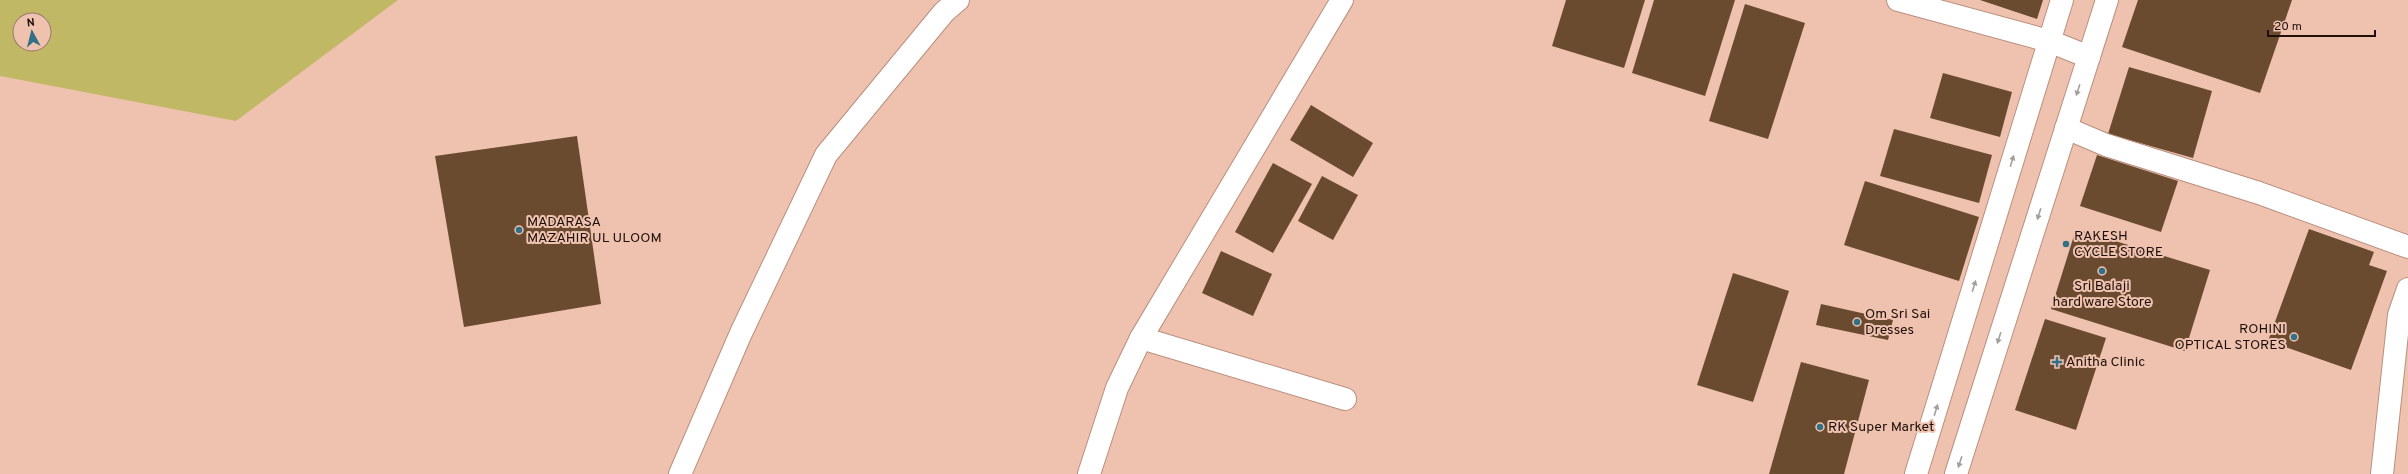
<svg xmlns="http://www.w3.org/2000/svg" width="2408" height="474" font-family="Overpass,sans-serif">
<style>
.green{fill:#c1b865;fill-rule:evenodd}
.building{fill:#6a4b30}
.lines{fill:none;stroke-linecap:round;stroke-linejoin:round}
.minor-casing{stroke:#ba8f7e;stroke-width:24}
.minor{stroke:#fff;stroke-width:22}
.oneway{fill:#a59f9c}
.poi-dot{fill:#317085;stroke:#efc2b0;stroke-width:1.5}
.labels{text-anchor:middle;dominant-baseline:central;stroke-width:4;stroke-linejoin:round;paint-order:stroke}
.poi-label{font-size:14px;fill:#1e0f08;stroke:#efc2b0;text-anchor:start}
</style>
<rect width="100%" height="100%" fill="#efc2b0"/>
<!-- green -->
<path class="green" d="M0,0H398L236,121L0,76ZM20,20H44V44H20Z"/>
<!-- building -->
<g class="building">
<polygon points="1566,0 1645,0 1624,68 1552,46"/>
<polygon points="1654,0 1735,0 1705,96 1632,73"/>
<polygon points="1980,0 2043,0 2037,19"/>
<polygon points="2138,0 2292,0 2260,93 2122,47"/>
<polygon points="1745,4 1805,23 1768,139 1709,121"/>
<polygon points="2129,67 2212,91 2193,158 2108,134"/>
<polygon points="1943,73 2012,92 2000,137 1930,118"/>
<polygon points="1311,105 1373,143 1353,177 1290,140"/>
<polygon points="1894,129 1992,155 1979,203 1880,176"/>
<polygon points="577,136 601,304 464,327 435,156"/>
<polygon points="2097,155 2178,181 2161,232 2080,206"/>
<polygon points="1273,163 1312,184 1273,253 1235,232"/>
<polygon points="1322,176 1358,195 1333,240 1298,221"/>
<polygon points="1865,181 1979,217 1959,281 1844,245"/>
<polygon points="2076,229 2210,270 2185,351 2051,309"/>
<polygon points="2309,229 2374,252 2369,265 2387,271 2351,370 2268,341"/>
<polygon points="1221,251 1272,274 1253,316 1202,293"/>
<polygon points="1733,273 1789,291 1753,402 1697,385"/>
<polygon points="1821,304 1893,320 1888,340 1816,325"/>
<polygon points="2045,319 2106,338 2076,430 2015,410"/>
<polygon points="1801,362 1869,380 1844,474 1769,474"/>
</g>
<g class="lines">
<!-- minor casing -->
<g class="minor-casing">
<g id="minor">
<polyline points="1898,0 2049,41 2089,57"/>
<polyline points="2066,128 2106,145 2259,193 2408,247"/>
<polyline points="1141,338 1345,399"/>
<polyline points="680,474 741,333 826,155 944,12 958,0"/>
<polyline points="1089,474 1117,388 1141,338 1342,0"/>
<polyline points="1916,474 2062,0"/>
<polyline points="1956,474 2107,0"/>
<polyline points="2382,474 2399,315 2408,289"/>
</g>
</g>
<!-- minor -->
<use href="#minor" class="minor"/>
</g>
<!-- one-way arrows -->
<defs><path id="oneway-solid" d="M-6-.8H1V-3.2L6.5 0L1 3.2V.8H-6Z"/></defs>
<g class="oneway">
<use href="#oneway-solid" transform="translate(2078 90) rotate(108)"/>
<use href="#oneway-solid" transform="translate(2012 161) rotate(-73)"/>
<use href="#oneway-solid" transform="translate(2039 214) rotate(108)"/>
<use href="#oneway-solid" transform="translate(1974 286) rotate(-73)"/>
<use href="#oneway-solid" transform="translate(1999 338) rotate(108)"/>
<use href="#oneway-solid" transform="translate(1936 410) rotate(-73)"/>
<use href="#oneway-solid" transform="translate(1960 462) rotate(108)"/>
</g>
<!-- markers -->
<g class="poi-dot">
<circle cx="519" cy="230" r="4"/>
<circle cx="2066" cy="244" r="4"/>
<circle cx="2102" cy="271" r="4"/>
<circle cx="1857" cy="322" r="4"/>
<circle cx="2294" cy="337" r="4"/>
<path d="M2055 356h4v4h4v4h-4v4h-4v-4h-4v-4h4z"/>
<circle cx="1820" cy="427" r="4"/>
</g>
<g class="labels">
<!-- poi labels -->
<g class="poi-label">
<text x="527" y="222">MADARASA<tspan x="527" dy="16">MAZAHIR UL ULOOM</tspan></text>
<text x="2074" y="236">RAKESH<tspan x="2074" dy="16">CYCLE STORE</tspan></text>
<text x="2102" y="286" text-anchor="middle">Sri Balaji<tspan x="2102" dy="16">hard ware Store</tspan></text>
<text x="1865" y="314">Om Sri Sai<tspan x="1865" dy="16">Dresses</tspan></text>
<text x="2286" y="329" text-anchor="end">ROHINI<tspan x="2286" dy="16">OPTICAL STORES</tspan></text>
<text x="2066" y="362">Anitha Clinic</text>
<text x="1828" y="427">RK Super Market</text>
</g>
</g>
<!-- north arrow -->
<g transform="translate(32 32) rotate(353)"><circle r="19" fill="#efc2b0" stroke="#9b7a6d"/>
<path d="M0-3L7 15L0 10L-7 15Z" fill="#317085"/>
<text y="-6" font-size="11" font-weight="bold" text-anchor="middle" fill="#1e0f08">N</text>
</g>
<!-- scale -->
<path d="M2268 30v6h107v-6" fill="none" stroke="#1e0f08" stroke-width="2"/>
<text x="2274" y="30" font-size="12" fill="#1e0f08" stroke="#efc2b0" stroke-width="3" paint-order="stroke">20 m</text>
</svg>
